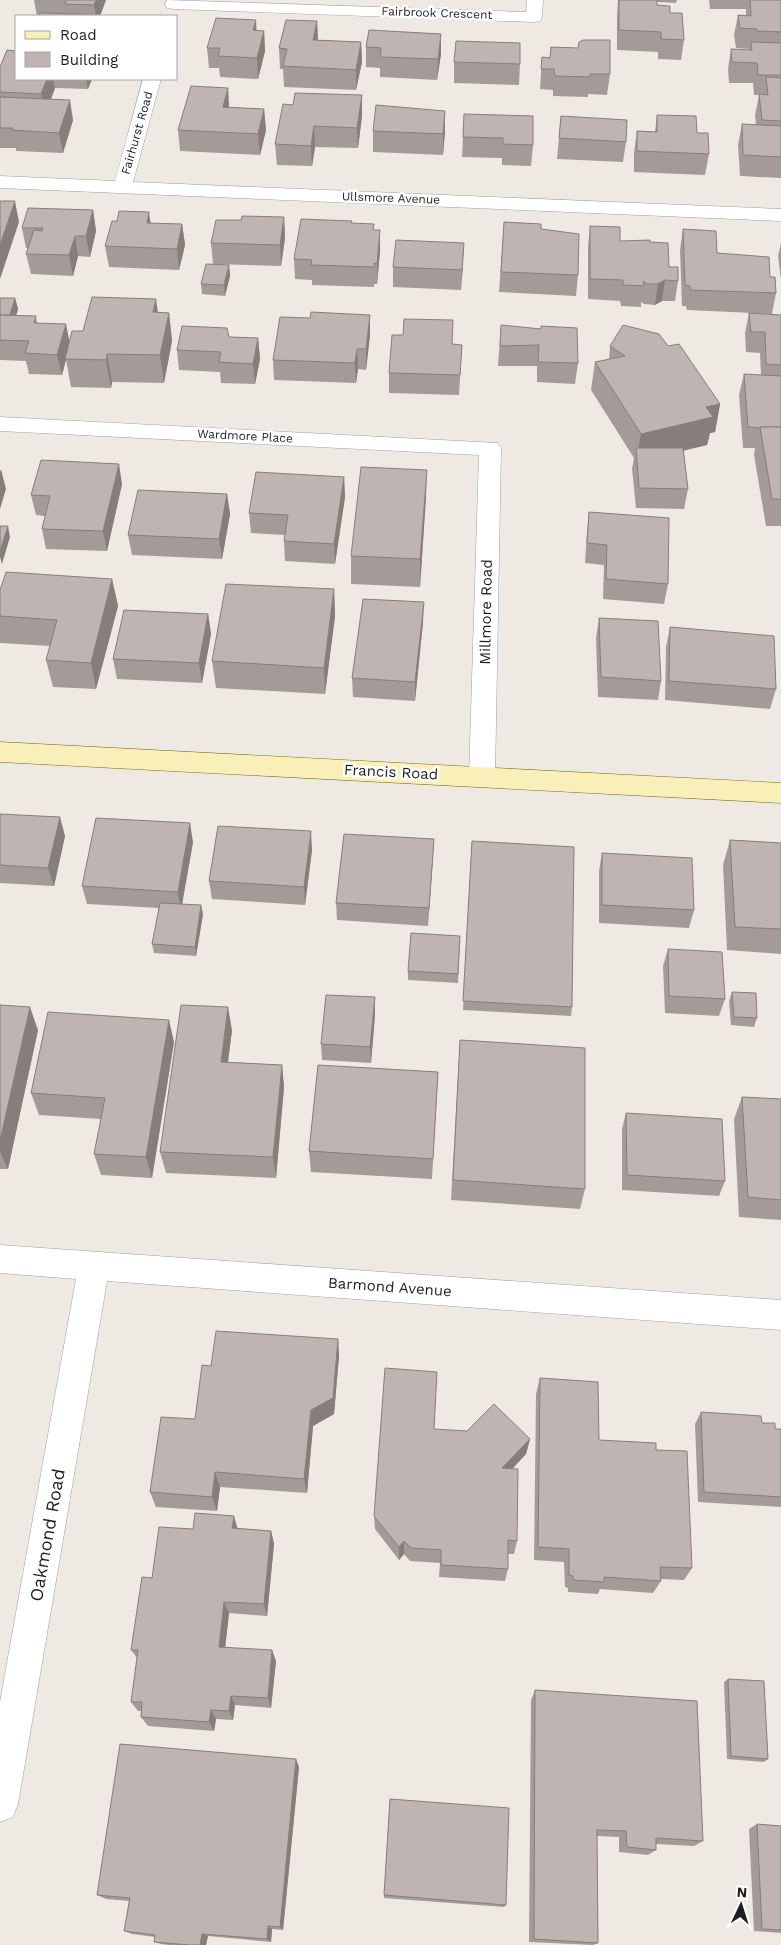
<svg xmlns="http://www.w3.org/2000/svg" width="781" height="1945" font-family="'Work Sans',sans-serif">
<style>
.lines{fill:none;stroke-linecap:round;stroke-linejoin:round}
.street-casing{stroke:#9f9f9f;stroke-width:1}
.secondary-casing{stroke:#726908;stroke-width:1}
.street{fill:#fff;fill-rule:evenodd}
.secondary{fill:#f8efb9;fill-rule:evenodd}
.wall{fill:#a49b98}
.shaded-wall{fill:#867e7c}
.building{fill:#bfb4b1;stroke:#867e7c}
.labels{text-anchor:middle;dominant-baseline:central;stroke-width:5;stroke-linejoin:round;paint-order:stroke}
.far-street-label{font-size:12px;fill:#1e1e1e;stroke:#fff}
.street-label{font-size:15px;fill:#1e1e1e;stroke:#fff}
.near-street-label{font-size:18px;fill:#1e1e1e;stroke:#fff}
</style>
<rect width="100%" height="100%" fill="#efe9e4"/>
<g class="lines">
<!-- street casing -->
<g class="street-casing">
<g id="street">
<polygon points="167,0 526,12 527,0 543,0 542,17 540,21 534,22 173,9 167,8 165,4"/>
<polygon points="143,79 161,79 133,182 781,209 781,221 0,188 0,176 115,181"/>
<polygon points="0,417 498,443 501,448 495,777 491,784 482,787 473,784 469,777 479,455 0,431"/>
<polygon points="0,1245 781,1300 781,1330 107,1281 18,1804 13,1817 0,1822 0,1702 76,1279 0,1273"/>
</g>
</g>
<!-- secondary casing -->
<g class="secondary-casing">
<polygon id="secondary" points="0,742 781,783 781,803 0,762"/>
</g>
<!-- street -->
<use href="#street" class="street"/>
<!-- secondary -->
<use href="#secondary" class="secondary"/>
</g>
<!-- wall -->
<g class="wall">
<polygon points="34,0 106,0 100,16 37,16"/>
<polygon points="618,0 677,0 676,3 657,2 657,5 670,13 684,40 681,60 658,59 658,52 617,50 617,15"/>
<polygon points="709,0 781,0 781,178 740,176 738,145 742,124 756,125 755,115 759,95 754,95 753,83 729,83 728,69 731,49 750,50 750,49 736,48 734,35 738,15 746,15 746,9 710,9"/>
<polygon points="317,21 318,40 361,42 362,62 356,90 284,87 283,69 280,69 279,48"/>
<polygon points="369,30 441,54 437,80 380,77 380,68 366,67 366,47"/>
<polygon points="256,31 264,31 265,51 258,79 220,77 219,68 209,68 207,48"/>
<polygon points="579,42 610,74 607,95 588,94 588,97 553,96 553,90 540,89 542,57 550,57 551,47 578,48"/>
<polygon points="454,62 520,64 519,85 454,83"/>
<polygon points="0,67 16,79 92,79 88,89 55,88 51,99 73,120 63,153 16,151 16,148 0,148"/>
<polygon points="228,88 229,108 264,109 266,130 260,155 180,151 178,130"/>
<polygon points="362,95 362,116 358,148 315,147 312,166 277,165 275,144 293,105"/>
<polygon points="445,111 445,131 443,155 373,152 373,131"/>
<polygon points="464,114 533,145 531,166 502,165 502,158 462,157"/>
<polygon points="657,115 697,133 709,154 705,175 634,172 634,152 637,131 655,132"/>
<polygon points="561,116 626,142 623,162 557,159"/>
<polygon points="93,210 96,231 90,257 78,256 73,276 31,274 26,254 28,248 26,248 22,228"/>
<polygon points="284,217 285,238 281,266 213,264 211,243 241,220"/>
<polygon points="504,222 541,229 578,275 576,296 499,292"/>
<polygon points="352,223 374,230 380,251 377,284 374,284 374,287 312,285 312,280 295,279 294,259"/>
<polygon points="182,224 185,245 179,270 109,267 105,246"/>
<polygon points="590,226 620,241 650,242 678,281 675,301 662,301 655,305 644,304 641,302 641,307 621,306 620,301 588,299 588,247"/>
<polygon points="683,229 717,253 770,277 776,293 772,314 687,310 686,306 682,306 680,250"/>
<polygon points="781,243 781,280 778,256"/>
<polygon points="463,264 461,290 393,287 393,267"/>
<polygon points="229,265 230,276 225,296 202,294 201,284"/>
<polygon points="0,298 15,298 18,309 16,316 36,316 37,323 69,342 83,331 158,312 169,313 172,341 164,383 112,382 111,388 71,387 66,360 62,375 29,374 26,361 0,360"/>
<polygon points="749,313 781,315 781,526 766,526 754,455 755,448 743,448 739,395 744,374 761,375 760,353 746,352 745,333"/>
<polygon points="370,315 370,335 366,370 358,369 356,383 274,380 273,360 310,318"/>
<polygon points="501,325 578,363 575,384 537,382 537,366 498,366"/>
<polygon points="229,337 258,338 260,359 255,384 221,383 220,372 179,370 177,350"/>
<polygon points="462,345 459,395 389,393 389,373"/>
<polygon points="610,346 668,346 720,404 715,432 710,433 707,445 683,451 688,489 684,509 636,508 632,469 634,458 591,390 595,362 609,360"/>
<polygon points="344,477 345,497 335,564 285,561 284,541 285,535 251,533 249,513"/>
<polygon points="122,484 107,551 46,549 42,529 45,516 36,515 31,495"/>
<polygon points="227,494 230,514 222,559 132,555 128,535"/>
<polygon points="426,497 420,587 351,584 351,556"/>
<polygon points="589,512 668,584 664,604 603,599 604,565 585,563 587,532"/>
<polygon points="112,579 118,606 96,689 53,687 46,660 50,646 0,643 0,590"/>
<polygon points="334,589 335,616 325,694 216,688 212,661"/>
<polygon points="208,614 211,634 202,683 117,679 113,659"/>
<polygon points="599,618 661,681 658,700 598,697 596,638"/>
<polygon points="423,622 415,701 353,697 352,678"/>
<polygon points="670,627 776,689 770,709 665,700 666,647"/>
<polygon points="0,814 65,836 54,886 0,883"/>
<polygon points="730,840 781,843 781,954 727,950 723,865"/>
<polygon points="472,841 572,1007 571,1016 463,1010"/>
<polygon points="193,842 182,904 203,914 196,956 154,953 152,944 159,908 87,904 82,886"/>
<polygon points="312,850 305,905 212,899 209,881"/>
<polygon points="602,853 694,910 689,928 599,923 599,871"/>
<polygon points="433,857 428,926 337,920 336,903"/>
<polygon points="460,936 458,983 408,980 408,971"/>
<polygon points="668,949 725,999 719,1016 665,1013 663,966"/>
<polygon points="732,992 757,1018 754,1027 731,1025 729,1001"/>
<polygon points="0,1005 38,1030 8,1169 0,1169"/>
<polygon points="375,1014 371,1063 322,1060 321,1044"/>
<polygon points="232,1030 228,1062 282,1065 284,1087 276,1178 166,1173 160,1152"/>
<polygon points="460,1040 585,1189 580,1209 451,1200"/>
<polygon points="174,1042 152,1178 101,1175 94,1154 101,1119 39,1115 31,1093"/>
<polygon points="438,1072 432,1179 311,1172 309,1151"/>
<polygon points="742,1097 781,1099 781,1220 739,1217 734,1119"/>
<polygon points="626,1113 725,1181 719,1196 622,1190 622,1129"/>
<polygon points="338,1339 339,1356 334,1414 313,1426 307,1493 220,1487 217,1511 156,1507 150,1492 195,1419 211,1366"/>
<polygon points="540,1378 599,1440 656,1450 692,1568 684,1580 661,1579 661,1581 653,1593 600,1589 598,1594 568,1592 568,1588 565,1587 564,1562 534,1560 536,1394"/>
<polygon points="701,1412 762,1423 775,1429 781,1429 781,1507 698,1502 695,1424"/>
<polygon points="434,1429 530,1439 526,1454 512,1469 517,1541 514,1554 508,1554 508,1569 505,1581 439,1577 440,1563 410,1561 404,1554 399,1560 375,1529 374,1516"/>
<polygon points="238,1528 271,1531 274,1544 267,1616 229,1613 225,1648 276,1661 271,1708 235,1705 233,1720 216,1719 214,1731 148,1726 141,1717 142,1711 138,1711 131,1702 137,1658 131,1650 152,1578 193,1529"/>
<polygon points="728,1679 768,1759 764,1762 727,1759 724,1682"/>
<polygon points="535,1690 703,1841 694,1846 656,1844 656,1850 648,1855 619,1852 619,1837 597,1836 598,1943 593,1945 529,1942 531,1700"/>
<polygon points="299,1767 283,1930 272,1929 271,1942 208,1936 206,1945 168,1945 161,1944 154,1942 155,1937 132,1934 124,1931 129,1901 106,1899 97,1895"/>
<polygon points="757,1824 781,1826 781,1933 754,1931 749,1829"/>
<polygon points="384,1895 506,1905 504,1907 384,1898"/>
</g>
<!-- shaded-wall -->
<g class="shaded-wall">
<polygon points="96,0 106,0 100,16 96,16 94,5"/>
<polygon points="256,20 257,40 253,30"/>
<polygon points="317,21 318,41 313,40"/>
<polygon points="264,31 265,51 258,79 257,58"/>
<polygon points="441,34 441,54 437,80 438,59"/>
<polygon points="361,42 362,62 356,90 356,70"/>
<polygon points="47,79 53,79 55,88 45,115 41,94"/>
<polygon points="86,79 92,79 88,89"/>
<polygon points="228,88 229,109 223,107"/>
<polygon points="362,95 362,116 358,148 357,128"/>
<polygon points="70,100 73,120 63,153 59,133"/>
<polygon points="264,109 266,130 260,155 258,134"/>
<polygon points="445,111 445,131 443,155 443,134"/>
<polygon points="314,126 315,147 312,166 311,146"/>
<polygon points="15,201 19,222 0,279 0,245"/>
<polygon points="93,210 96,231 90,257 86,236"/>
<polygon points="149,212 152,233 147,223"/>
<polygon points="284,217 285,238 281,266 280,245"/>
<polygon points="182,224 185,245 179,270 177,249"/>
<polygon points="380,230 380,251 377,284 377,264"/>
<polygon points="75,236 78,256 73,276 69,255"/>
<polygon points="464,243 463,264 461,290 462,270"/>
<polygon points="229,265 230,276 225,296 224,285"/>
<polygon points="665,280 662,301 655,305 658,284"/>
<polygon points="15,298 18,309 12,329 9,318"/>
<polygon points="156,299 160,327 153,312"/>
<polygon points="169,313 172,341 164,383 160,355"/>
<polygon points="370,315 370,335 366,370 366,349"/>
<polygon points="66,324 70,344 62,375 57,355"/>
<polygon points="258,338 260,359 255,384 253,364"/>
<polygon points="357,349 358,369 356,383 355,363"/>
<polygon points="107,354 112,382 111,388 106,360"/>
<polygon points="720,404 715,432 710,433 707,445 636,461 641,434 706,407"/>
<polygon points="119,464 122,484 107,551 103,531"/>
<polygon points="1,469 6,489 0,509 0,472"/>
<polygon points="427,470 426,497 420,587 420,559"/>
<polygon points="344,477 345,497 335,564 334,544"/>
<polygon points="227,494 230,514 222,559 219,539"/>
<polygon points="8,526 10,537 2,564 0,557 0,551"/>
<polygon points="112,579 118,606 96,689 91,663"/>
<polygon points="334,589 335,616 325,694 324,668"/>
<polygon points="424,602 423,622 415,701 415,682"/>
<polygon points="208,614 211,634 202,683 199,663"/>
<polygon points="60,817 65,836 54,886 48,868"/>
<polygon points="190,823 193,842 181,910 178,892"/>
<polygon points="311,831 312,850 305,905 304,887"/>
<polygon points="434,839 433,857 428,926 429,908"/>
<polygon points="201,905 203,914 196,956 195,947"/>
<polygon points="375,997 375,1014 371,1063 370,1047"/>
<polygon points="30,1007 38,1030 8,1169 0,1152 0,1141"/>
<polygon points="228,1007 232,1030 225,1084 221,1062"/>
<polygon points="169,1020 174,1042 152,1178 146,1157"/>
<polygon points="282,1065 284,1087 276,1178 273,1157"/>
<polygon points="338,1339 339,1356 334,1414 313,1426 307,1493 304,1479 311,1410"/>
<polygon points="530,1439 526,1454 499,1483 502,1468"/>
<polygon points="215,1472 220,1487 217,1511 212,1497"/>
<polygon points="234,1516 238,1530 232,1528"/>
<polygon points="271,1531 274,1544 267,1616 264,1604"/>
<polygon points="404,1541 404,1554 399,1560 399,1547"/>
<polygon points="224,1602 229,1613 224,1658 219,1647"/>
<polygon points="272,1650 276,1661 271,1708 268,1698"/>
<polygon points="231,1696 235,1705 233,1720 229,1711"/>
<polygon points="211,1710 216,1719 214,1731 209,1722"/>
<polygon points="296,1759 299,1767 283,1930 280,1927"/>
<polygon points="268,1926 272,1929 271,1942 267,1939"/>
<polygon points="202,1934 208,1936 206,1945 200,1945"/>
</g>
<!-- building -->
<g class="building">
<polygon points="66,0 96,0 94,5 65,4"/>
<polygon points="619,0 657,0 657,5 670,6 670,13 682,13 684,40 661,39 661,32 619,30"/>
<polygon points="750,0 781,0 781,32 757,31 757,29 740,28 738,15 751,16"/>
<polygon points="40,13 81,14 80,16 39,16"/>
<polygon points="216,18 256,20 253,30 264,31 257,58 218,56 220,48 207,48"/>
<polygon points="286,20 317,21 313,40 361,42 356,70 283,66 287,49 279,48"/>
<polygon points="369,30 441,34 438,59 380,57 381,48 366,47"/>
<polygon points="583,40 610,40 610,74 590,74 590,77 555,76 554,69 541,69 542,57 550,58 551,47 578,48 579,42"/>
<polygon points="456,41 520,43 520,64 454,62"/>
<polygon points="751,42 781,43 781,75 758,75 757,63 732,62 731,49 752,50"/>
<polygon points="7,50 16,51 16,79 47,79 41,94 0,92 0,67"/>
<polygon points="766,77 781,78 781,121 762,120 759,94 768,95"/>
<polygon points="191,86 228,88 223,107 264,109 258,134 178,130"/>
<polygon points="295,93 362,95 357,128 314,126 311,146 275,144 283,104 293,105"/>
<polygon points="0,97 70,100 59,133 12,130 13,128 0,128"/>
<polygon points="376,105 445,111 443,134 373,131"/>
<polygon points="464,114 533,116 533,145 503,144 503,138 463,137"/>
<polygon points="657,115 696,116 697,133 708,133 709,154 637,151 637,131 657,132"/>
<polygon points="561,116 627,120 626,142 559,138"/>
<polygon points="742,124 781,126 781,157 743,155"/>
<polygon points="0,201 15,201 0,245"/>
<polygon points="28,208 93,210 86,236 75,236 69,255 26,254 34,230 42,231 43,228 22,228"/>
<polygon points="119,211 149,212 147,223 182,224 177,249 105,246 112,221 117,221"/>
<polygon points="242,216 284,217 280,245 211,243 216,220 241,220"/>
<polygon points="301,219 352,221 351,223 374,224 373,230 380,230 377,264 374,263 374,267 311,265 312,260 294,259"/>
<polygon points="504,222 541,224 541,229 579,234 578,275 501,272"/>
<polygon points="590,226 620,227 620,241 650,240 650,242 668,243 669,267 678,267 678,281 665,280 658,284 647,284 643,281 644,286 623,285 623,280 590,279"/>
<polygon points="683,229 716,231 717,253 769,257 770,277 775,277 776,293 690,290 690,286 685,285"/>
<polygon points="396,240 464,243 462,270 393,267"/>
<polygon points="206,264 229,265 224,285 201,284"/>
<polygon points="92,297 156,299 153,312 169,313 160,355 107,354 106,360 65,359 72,331 83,331"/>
<polygon points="0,298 15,298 10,315 0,315"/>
<polygon points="311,312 370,315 366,349 357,349 355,363 273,360 280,317 310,318"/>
<polygon points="749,313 781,315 781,365 766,364 765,332 751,332"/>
<polygon points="0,315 36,316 34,323 66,324 57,355 25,353 29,341 0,340"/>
<polygon points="404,319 453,320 452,344 462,345 460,375 389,373 392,335 403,335"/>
<polygon points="501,325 541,329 541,326 577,328 578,363 538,362 539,345 500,346"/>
<polygon points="623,325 659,334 668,346 679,344 720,404 706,407 713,417 641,434 595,362 625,356 610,346"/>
<polygon points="182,326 227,328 229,337 258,338 253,364 219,362 221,352 177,350"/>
<polygon points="744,374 781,376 781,427 760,427 761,428 748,427"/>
<polygon points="760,427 781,427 781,499 772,499"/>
<polygon points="636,448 683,448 688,489 639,488"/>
<polygon points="41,460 119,464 103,531 42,529 50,496 31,495"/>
<polygon points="361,467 427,470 420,559 351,556"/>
<polygon points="256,472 344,477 334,544 284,541 288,515 249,513"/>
<polygon points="138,490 227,494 219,539 128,535"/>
<polygon points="589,512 669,518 668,584 606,579 607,545 587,543"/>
<polygon points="0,526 8,526 0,551"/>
<polygon points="6,572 112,579 91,663 46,660 57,620 0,616 0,590"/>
<polygon points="226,584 334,589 324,668 212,661"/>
<polygon points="363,599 424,602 415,682 352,678"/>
<polygon points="124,610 208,614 199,663 113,659"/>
<polygon points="599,618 658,621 661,681 601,677"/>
<polygon points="670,627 774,636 776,689 669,681"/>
<polygon points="0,814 60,817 48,868 0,865"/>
<polygon points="96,818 190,823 178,892 82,886"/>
<polygon points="218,826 311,831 304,887 209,881"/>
<polygon points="344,834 434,839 429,908 336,903"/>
<polygon points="730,840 781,843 781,929 735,927"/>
<polygon points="472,841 574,847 572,1007 463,1001"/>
<polygon points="602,853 692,858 694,910 602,905"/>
<polygon points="160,903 201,905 195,947 152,944"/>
<polygon points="411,933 460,936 458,974 408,971"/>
<polygon points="668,949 722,952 725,999 669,996"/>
<polygon points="732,992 756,993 757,1018 734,1017"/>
<polygon points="326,995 375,997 370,1047 321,1044"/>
<polygon points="0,1005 30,1007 0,1141"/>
<polygon points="181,1005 228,1007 221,1062 282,1065 273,1157 160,1152"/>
<polygon points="48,1012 169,1020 146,1157 94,1154 105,1098 31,1093"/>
<polygon points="460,1040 585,1048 585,1189 453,1180"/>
<polygon points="318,1065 438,1072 433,1159 309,1151"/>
<polygon points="742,1097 781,1099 781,1200 748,1197"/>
<polygon points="626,1113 722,1119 725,1181 627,1175"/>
<polygon points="216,1331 338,1339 333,1398 311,1410 304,1479 215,1472 212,1497 150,1492 161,1417 195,1419 202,1365 211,1366"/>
<polygon points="385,1368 437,1372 434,1429 467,1431 494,1404 530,1439 502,1468 518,1469 517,1541 508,1540 508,1569 441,1565 441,1550 411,1548 404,1541 399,1547 374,1516"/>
<polygon points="540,1378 598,1382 599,1440 656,1443 656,1450 687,1451 692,1568 660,1567 661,1581 604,1577 604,1582 573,1580 573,1576 569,1575 569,1549 538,1547"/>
<polygon points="701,1412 761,1416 762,1423 775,1423 775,1429 781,1429 781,1497 704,1492"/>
<polygon points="195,1513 234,1516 232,1528 271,1531 264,1604 224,1602 219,1647 272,1650 268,1698 231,1696 229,1711 211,1710 209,1722 141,1717 142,1702 131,1702 138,1650 131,1650 142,1577 152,1578 159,1527 193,1529"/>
<polygon points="728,1679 764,1681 768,1759 731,1756"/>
<polygon points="535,1690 697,1701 703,1841 656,1838 656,1850 627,1847 626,1831 597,1830 598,1943 534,1939"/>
<polygon points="120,1744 296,1759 280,1927 268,1926 267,1939 202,1934 200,1945 190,1945 154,1942 155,1935 124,1931 130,1898 97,1895"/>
<polygon points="390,1799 509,1808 506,1905 384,1895"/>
<polygon points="757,1824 781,1826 781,1930 762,1929"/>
</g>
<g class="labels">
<!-- far-street labels -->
<g class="far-street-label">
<text transform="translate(437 13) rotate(2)">Fairbrook Crescent</text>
<text transform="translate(137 133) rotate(-74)">Fairhurst Road</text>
<text transform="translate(391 198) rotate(2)">Ullsmore Avenue</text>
<text transform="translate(245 436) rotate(3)">Wardmore Place</text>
</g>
<!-- street labels -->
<g class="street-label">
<text transform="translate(486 612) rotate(-89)">Millmore Road</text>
<text transform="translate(391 772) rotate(3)">Francis Road</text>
<text transform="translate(390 1287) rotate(4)">Barmond Avenue</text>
</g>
<!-- near-street labels -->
<g class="near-street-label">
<text transform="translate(47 1535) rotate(-80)">Oakmond Road</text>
</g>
</g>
<!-- legend -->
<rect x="15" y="15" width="162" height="65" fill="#ffffff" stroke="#a5a5a5"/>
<rect x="25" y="31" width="25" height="8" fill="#f8efb9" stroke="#a5a5a5"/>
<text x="60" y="40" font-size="15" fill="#1e1e1e">Road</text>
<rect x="25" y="52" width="25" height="15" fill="#bfb4b1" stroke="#a5a5a5"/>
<text x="60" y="65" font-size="15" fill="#1e1e1e">Building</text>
<!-- north arrow -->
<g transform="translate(741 1905) rotate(4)" stroke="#ffffff" stroke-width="4" paint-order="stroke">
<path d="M0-4L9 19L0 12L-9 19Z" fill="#1e1e1e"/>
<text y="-8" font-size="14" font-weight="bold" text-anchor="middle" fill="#1e1e1e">N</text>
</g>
</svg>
